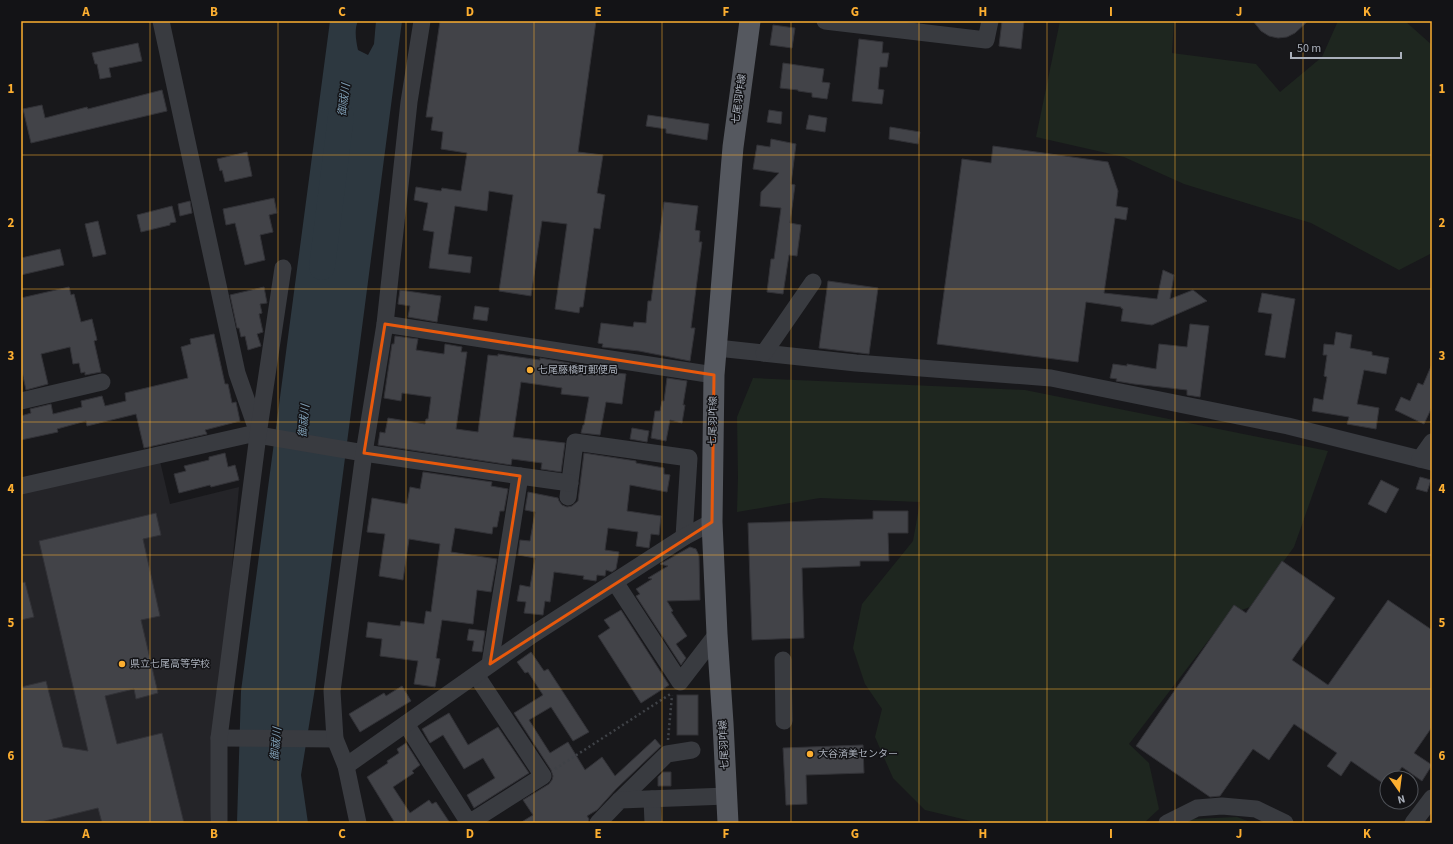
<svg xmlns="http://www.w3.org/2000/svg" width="1453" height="844" font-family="'Source Sans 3','Noto Sans JP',sans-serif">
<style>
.built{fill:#242428}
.green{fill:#1e261f}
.water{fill:#2d3840;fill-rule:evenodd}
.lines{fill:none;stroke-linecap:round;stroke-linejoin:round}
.river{stroke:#2d3840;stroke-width:26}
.building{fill:#424348;stroke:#323237}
.path{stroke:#3f4247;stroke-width:2.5;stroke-dasharray:2 3;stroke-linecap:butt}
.minor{stroke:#393b40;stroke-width:17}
.major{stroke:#55585f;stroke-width:21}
.marked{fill:none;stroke:#e8590c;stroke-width:3;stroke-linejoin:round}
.grid{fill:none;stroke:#fcae30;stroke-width:1;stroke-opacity:0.55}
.poi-dot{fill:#fcae30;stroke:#131316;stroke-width:1.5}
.labels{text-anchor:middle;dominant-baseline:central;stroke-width:3;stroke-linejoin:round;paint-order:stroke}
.street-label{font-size:10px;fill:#aab0bb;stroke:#131316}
.poi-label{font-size:10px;fill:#aab0bb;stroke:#131316;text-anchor:start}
.water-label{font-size:11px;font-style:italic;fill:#80a0b7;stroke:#131316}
.neatline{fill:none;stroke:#fcae30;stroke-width:1.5}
.grid-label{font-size:13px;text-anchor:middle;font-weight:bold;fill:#fcae30}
</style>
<rect width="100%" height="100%" fill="#18181b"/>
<!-- built -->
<polygon class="built" points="159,457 170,504 239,487 210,823 21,823 21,491"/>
<!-- green -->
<g class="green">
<polygon points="1060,21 1174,21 1172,53 1256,64 1280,92 1322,57 1338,21 1405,21 1432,45 1432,253 1399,270 1311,223 1184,184 1124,157 1036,137"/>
<polygon points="753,378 1025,390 1328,451 1294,547 1250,607 1228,615 1129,744 1149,763 1159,809 1144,823 979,823 925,810 893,778 875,737 882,709 865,684 853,648 862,604 913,541 920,502 820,498 737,512 738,477 737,417"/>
<polygon points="1237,817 1253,823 1186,823 1192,819"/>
</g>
<!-- water -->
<path class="water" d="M330,21H358C354,29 356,41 358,50L368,55L374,44L376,21H402L315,688L301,775L308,823H237L241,691ZM335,148L339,156L337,180L338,196L337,214L331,236H328L324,223L323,203L325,160L332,149Z"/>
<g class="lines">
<!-- river -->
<polyline class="river" points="322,267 341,116"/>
</g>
<!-- building -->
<g class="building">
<polygon points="440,21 596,21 578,152 603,155 597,193 605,195 600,229 594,228 583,307 580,307 579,313 555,309 567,224 542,221 531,296 499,291 513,195 489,191 487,211 455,206 448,254 472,257 470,273 429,268 434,232 423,230 428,203 414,200 416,187 441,191 442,188 461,191 467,153 441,149 443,132 431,130 433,117 426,117"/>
<polygon points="1002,21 1024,21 1021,49 999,46"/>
<polygon points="1253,21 1308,21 1295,33 1287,37 1278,38 1269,36 1261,31"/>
<polygon points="773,25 795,28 792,48 770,45"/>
<polygon points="859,39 883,42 882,53 889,53 887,67 880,67 878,89 884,90 882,104 852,101"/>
<polygon points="138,43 142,61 109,68 111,77 100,79 97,64 95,64 92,53"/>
<polygon points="783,63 824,69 822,82 830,83 827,99 812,97 812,93 798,91 798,90 780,88"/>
<polygon points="162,90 167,111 31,143 23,109 42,105 45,118 87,107 88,109"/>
<polygon points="769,110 782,112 781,124 767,122"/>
<polygon points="648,115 709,124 707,140 666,133 666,129 646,126"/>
<polygon points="809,115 827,118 825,132 806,129"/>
<polygon points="890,127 920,132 918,144 889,139"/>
<polygon points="771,139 796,144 791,184 795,185 790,223 801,225 797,256 789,255 783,294 767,292 771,259 774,259 781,208 760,206 761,192 779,173 753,169 757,145 770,147"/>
<polygon points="993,146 1108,162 1118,191 1116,206 1128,208 1126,220 1115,218 1104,293 1157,299 1163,270 1174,275 1170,299 1193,290 1207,301 1152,325 1121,321 1123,309 1121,308 1121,307 1086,302 1078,362 937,344 962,159 991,163"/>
<polygon points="247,152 252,176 225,182 222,170 220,171 217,159"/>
<polygon points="274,198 277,213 269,215 273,232 260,235 265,260 245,265 235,223 226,225 223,209"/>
<polygon points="190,201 192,213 180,216 178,204"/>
<polygon points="664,202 698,206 695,230 700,231 699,242 702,242 691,328 695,328 690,361 639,351 602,347 603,344 598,343 601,323 633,327 634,322 646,323 648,301 651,301"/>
<polygon points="172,206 176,222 170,223 170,225 141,232 137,215"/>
<polygon points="98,221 106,254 93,257 85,224"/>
<polygon points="60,249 64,265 21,275 21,258"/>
<polygon points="828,281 878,288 869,354 819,348"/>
<polygon points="69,287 71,295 74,294 81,322 92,319 97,340 94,341 101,372 85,375 85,372 81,373 79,363 73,364 70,347 41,354 48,384 26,390 21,367 21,298"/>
<polygon points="264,287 267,303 260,304 262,313 259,314 263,332 257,334 261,346 248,350 245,336 241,337 239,328 237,328 230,295"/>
<polygon points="400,290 441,296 437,322 408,317 410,306 398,304"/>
<polygon points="1262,293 1295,299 1285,358 1265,355 1272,314 1258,312"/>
<polygon points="475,306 489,308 487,321 473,319"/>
<polygon points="1190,324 1209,326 1200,397 1187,395 1187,390 1134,384 1116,381 1117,379 1110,378 1113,364 1127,366 1127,364 1156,369 1159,344 1187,347"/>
<polygon points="1336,332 1352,335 1350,348 1372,352 1372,355 1389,358 1386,374 1364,370 1357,404 1379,408 1376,429 1347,424 1349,417 1312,411 1314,398 1323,400 1327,377 1324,376 1327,355 1323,355 1324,344 1334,345"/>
<polygon points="214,334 225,384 228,384 232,403 236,402 240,421 205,430 207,434 144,448 136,414 87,426 86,421 57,429 58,432 21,440 21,416 31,413 30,409 51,404 53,414 82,407 81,401 102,396 105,406 126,401 125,393 188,378 181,347 191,344 190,339"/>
<polygon points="395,336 418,339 416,350 444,354 445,344 462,347 461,352 467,352 456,429 478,432 488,355 498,356 498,354 540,360 540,358 581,365 581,369 626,374 622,404 606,402 600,435 581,433 583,425 584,425 589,397 561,394 562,388 521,382 513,437 565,443 561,472 541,469 542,463 512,459 511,465 378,445 380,432 385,433 388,418 425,424 426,419 428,419 431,397 402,393 401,401 384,398 392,344 394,344"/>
<polygon points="1432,364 1432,407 1424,424 1395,410 1401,397 1410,401 1418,383 1423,385"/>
<polygon points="667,378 687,381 683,405 685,405 682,423 670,420 666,441 651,438 655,411 660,411 662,401 664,401"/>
<polygon points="632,428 649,431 647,442 630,439"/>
<polygon points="225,453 228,467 235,465 239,480 211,487 210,485 179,493 174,474 186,471 184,466 209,460 209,457"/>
<polygon points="584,453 636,461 636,463 664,468 664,474 670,475 667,492 630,485 627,511 661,516 659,535 651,534 649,548 636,546 638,532 608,528 605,550 619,552 616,569 612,572 606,570 605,576 597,575 596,581 583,579 584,576 554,572 550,602 545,601 543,615 524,613 526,602 517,601 520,585 530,587 535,558 518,555 520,540 530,541 535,512 525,510 528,492 558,498 559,501 562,505 567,507 572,506 578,501"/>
<polygon points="423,472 492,482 491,486 508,489 504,511 500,511 497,527 493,527 492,534 455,528 451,552 497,559 491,592 477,590 473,624 442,620 436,658 440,659 435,687 414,684 418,661 380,656 382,639 366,637 368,622 400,626 401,621 424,624 426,611 431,612 440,544 409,539 403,580 379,576 385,534 367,532 372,498 407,504 410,487 420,489"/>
<polygon points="1420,477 1431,480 1427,492 1416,489"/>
<polygon points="1381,480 1399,489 1386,513 1368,504"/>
<polygon points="873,511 908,511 908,533 888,533 889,561 860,561 860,566 802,568 804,638 752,640 748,523 873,519"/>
<polygon points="156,513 161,535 143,539 160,616 141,620 158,693 136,699 134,689 105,696 117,744 162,733 184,823 102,823 98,808 37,823 21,823 21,687 46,681 63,747 88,751 39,541"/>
<polygon points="690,547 696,549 699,556 700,600 667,601 673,611 671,612 687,636 676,644 686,658 681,665 636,596 640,594 636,589 652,579 648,578 668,566 660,564"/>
<polygon points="1282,561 1335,598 1292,660 1328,685 1388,600 1432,630 1432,727 1414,753 1432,765 1422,781 1402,767 1394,778 1387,778 1387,786 1351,761 1341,776 1327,766 1337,753 1294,724 1269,760 1253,749 1220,796 1210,797 1136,746 1234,605 1246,613"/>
<polygon points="25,582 34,617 21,620 21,583"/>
<polygon points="621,610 669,685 641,703 598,636 610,628 604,620"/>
<polygon points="469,629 485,631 482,652 472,651 474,641 467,640"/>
<polygon points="531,652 544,671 548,669 589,732 573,741 551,707 529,720 550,753 568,742 585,770 602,757 615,776 655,739 661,746 616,789 597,810 587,816 589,819 588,823 520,823 533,815 523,800 549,784 552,780 553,776 551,770 514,713 543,695 528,672 525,673 517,662"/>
<polygon points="402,686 411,701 360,732 349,714 384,693 386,696"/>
<rect x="677" y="695" width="21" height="40"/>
<polygon points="449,713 468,745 498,727 529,773 474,808 467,795 495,778 483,758 464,769 443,735 430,743 422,729"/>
<polygon points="406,743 420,765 412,771 414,773 393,787 410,813 429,800 432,804 436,802 450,823 395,823 367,777 388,763 387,761 399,753 397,749"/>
<polygon points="863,745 864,773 806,775 807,804 786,805 783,748"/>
<polygon points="663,772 671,772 671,786 658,786 658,777"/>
</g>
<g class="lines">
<!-- path -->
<g class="path">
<polyline points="668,740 672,695"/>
<polyline points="555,769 672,693"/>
</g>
<!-- minor -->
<g class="minor">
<polyline points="161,21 237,373 258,433"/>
<polyline points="825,21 986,40 990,21"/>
<polyline points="385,324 714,375"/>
<polyline points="717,348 856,363 1051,378 1288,426 1432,462"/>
<polyline points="764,353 813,282"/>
<polyline points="21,401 102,382"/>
<polyline points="1420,459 1432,442"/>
<polyline points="21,486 247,435 258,435 364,453 520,476"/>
<polyline points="568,497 575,442 689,458 684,537"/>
<polyline points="615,582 680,682 717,634"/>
<polyline points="783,660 784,721"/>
<polyline points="490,664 520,476 570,483"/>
<polyline points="406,724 469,823 543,776 476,675"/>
<polyline points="219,738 335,739"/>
<polyline points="346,766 532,635 684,537 712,522"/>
<polyline points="652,799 653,823"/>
<polyline points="620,800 667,754 692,750"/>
<polyline points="219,823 219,738 258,435 283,268"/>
<polyline points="358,823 346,766 335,739 332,691 364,453 385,324 409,102 422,21"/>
<polyline points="598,823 620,800 727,796"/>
<polyline points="1167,823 1197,808 1222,806 1256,809 1285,823"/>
<polyline points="1413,823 1432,798"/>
</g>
<!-- major -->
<polyline class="major" points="728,823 723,723 717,634 712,522 714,375 733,147 750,21"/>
</g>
<!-- marked area -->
<path class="marked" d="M385,324L714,375L712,522L490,664L520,476L364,453Z"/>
<!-- grid -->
<path class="grid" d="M150,21V823M278,21V823M406,21V823M534,21V823M662,21V823M791,21V823M919,21V823M1047,21V823M1175,21V823M1303,21V823M21,155H1432M21,289H1432M21,422H1432M21,555H1432M21,689H1432"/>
<!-- markers -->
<g class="poi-dot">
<circle cx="530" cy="370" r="4"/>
<circle cx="122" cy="664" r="4"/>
<circle cx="810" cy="754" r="4"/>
</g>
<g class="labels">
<!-- street labels -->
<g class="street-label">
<text transform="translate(739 99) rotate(-82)">七尾羽咋線</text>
<text transform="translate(713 421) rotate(-89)">七尾羽咋線</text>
<text transform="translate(724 745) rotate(-93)">七尾羽咋線</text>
</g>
<!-- poi labels -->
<g class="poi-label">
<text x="538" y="370">七尾藤橋町郵便局</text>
<text x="130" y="664">県立七尾高等学校</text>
<text x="818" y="754">大谷済美センター</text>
</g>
<!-- water labels -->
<g class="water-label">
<text transform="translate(344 100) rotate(-83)">御祓川</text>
<text transform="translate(304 421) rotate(-85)">御祓川</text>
<text transform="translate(276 744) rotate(-85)">御祓川</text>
</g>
</g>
<!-- border -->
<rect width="1453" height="844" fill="none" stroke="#131316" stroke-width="44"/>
<!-- north arrow -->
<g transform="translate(1399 790) rotate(166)"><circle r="19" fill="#131316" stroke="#4f5258"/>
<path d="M0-3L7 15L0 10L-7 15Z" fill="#fcae30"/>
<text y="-6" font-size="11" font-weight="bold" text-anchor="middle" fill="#aab0bb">N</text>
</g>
<!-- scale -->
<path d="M1291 52v6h110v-6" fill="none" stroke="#aab0bb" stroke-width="2"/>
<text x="1297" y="52" font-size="12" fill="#aab0bb" stroke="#131316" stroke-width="3" paint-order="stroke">50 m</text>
<rect x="22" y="22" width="1409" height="800" class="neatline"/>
<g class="grid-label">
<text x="86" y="16">A</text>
<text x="214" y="16">B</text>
<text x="342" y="16">C</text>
<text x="470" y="16">D</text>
<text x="598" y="16">E</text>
<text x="726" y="16">F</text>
<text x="855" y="16">G</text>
<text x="983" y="16">H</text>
<text x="1111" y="16">I</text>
<text x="1239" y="16">J</text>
<text x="1367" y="16">K</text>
<text x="11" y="93">1</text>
<text x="1442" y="93">1</text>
<text x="11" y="227">2</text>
<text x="1442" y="227">2</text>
<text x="11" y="360">3</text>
<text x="1442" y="360">3</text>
<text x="11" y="493">4</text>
<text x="1442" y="493">4</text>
<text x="11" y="627">5</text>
<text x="1442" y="627">5</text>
<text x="11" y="760">6</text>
<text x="1442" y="760">6</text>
<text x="86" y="838">A</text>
<text x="214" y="838">B</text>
<text x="342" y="838">C</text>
<text x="470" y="838">D</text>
<text x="598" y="838">E</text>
<text x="726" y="838">F</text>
<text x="855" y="838">G</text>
<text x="983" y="838">H</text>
<text x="1111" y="838">I</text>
<text x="1239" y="838">J</text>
<text x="1367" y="838">K</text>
</g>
</svg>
